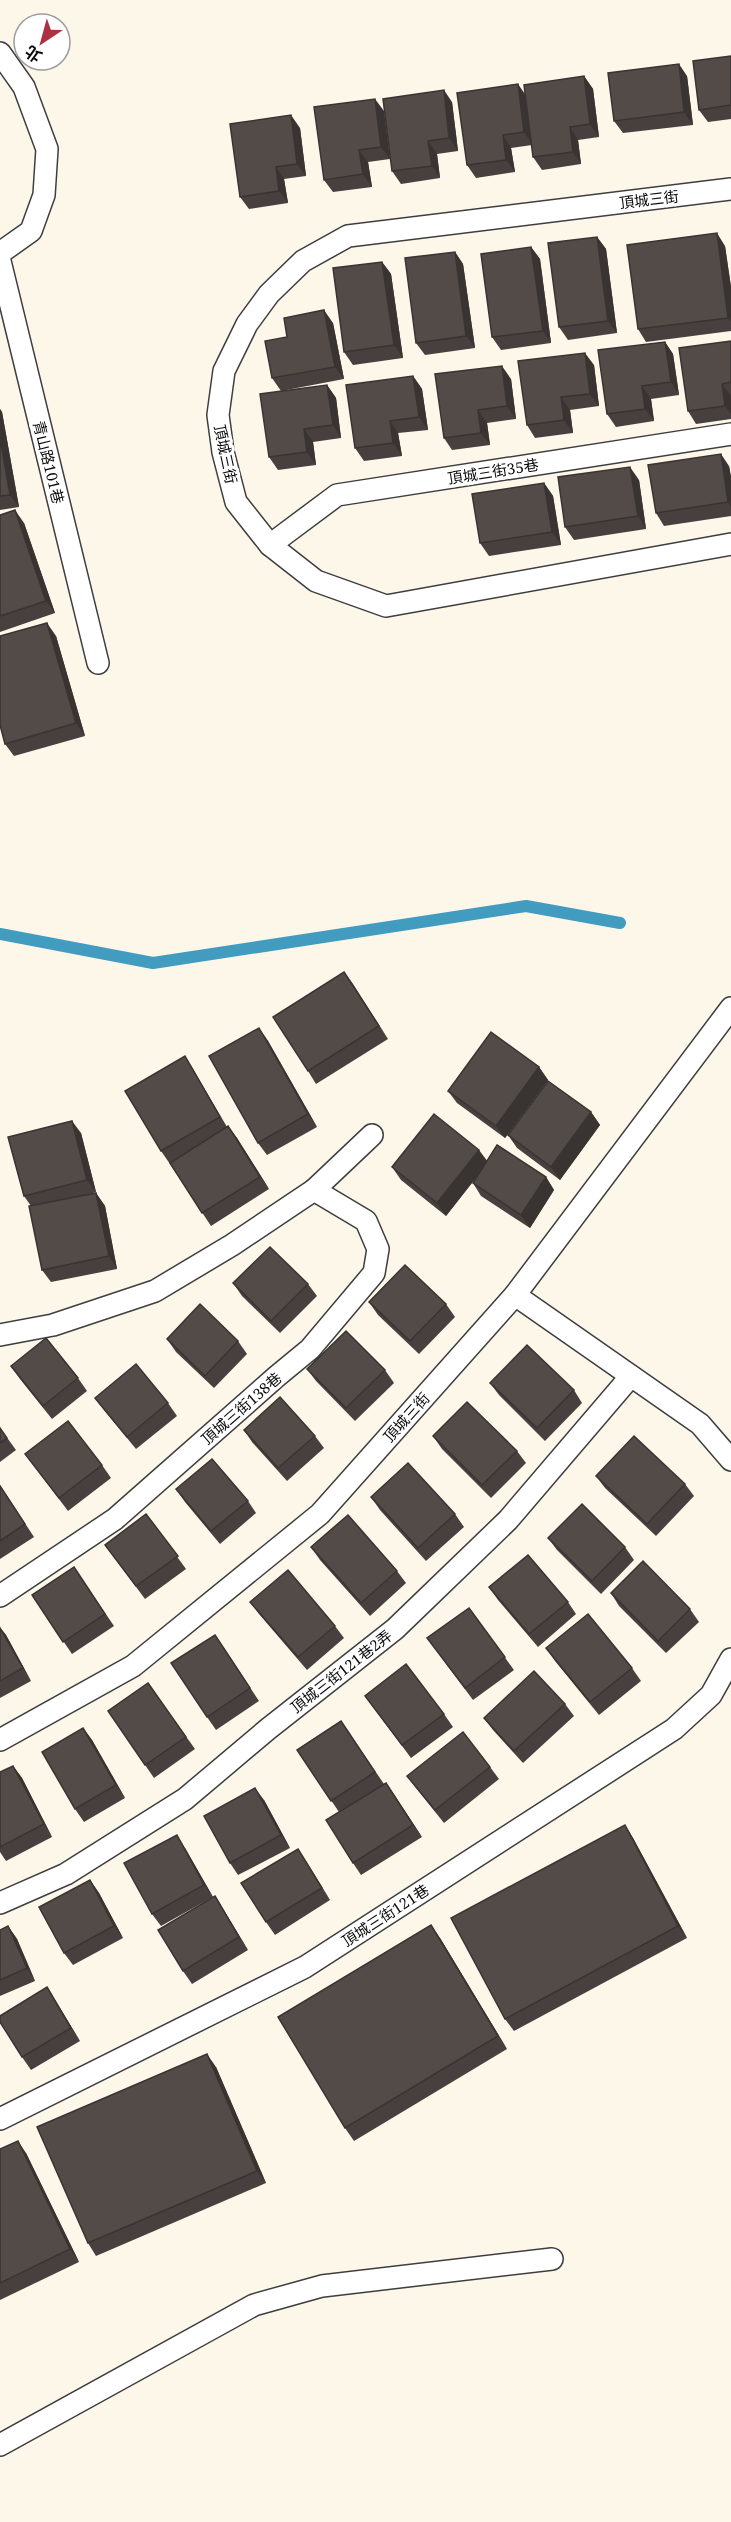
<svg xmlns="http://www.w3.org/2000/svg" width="731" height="2522" font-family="'Noto Serif','Noto Sans TC',serif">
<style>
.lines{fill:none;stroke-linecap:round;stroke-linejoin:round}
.stream{stroke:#419cc0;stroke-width:12}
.lane-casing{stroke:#3e3e3e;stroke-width:24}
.lane{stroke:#fff;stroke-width:21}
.wall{fill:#47403e}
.shaded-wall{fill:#393432}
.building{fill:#524b48;stroke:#393432;stroke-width:1.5}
.labels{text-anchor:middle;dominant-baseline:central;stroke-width:6;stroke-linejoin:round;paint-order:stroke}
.street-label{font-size:15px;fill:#0b0b0b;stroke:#fff}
</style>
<rect width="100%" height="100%" fill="#fdf7ea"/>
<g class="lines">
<!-- stream -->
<polyline class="stream" points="0,934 153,963 526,906 620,923"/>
<!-- lane casing -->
<g class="lane-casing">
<g id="lane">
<polyline points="0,53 24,87 47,149 44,195 31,231 0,253"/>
<polyline points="731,189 348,236 303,261 269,294 247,324 224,371 218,415 223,452 236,502 270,545 316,581 386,606 731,544"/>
<polyline points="0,261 98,663"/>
<polyline points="270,545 337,495 731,434"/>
<polyline points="515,1295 700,1424 731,1460"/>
<polyline points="0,1335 53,1325 155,1291 232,1245 314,1190 372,1135"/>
<polyline points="0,1596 115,1519 276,1377 310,1349 374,1273 378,1249 366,1221 314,1190"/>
<polyline points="0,1740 133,1666 320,1514 515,1295 731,1008"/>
<polyline points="0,1903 66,1874 185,1799 268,1729 395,1629 508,1520 631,1376"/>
<polyline points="0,2119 305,1967 674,1729 711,1695 731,1659"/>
<polyline points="0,2445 254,2305 322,2286 552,2259"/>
</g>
</g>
<!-- lane -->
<use href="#lane" class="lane"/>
</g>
<!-- wall -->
<g class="wall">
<polygon points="731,56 731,119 708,122 699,110"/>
<polygon points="584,76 593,89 599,137 578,140 581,164 542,170 533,157 532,145 511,148 515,172 476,178 467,165 525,95"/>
<polygon points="687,76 693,125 623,133 614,121"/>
<polygon points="452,102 458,151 437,154 440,178 401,184 392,171"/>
<polygon points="384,111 390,159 368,162 372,187 333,192 324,180"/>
<polygon points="300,128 306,176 284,179 288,203 249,209 240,197"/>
<polygon points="597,237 606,249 617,333 568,340 559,327"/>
<polygon points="725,246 731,287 731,331 646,342 638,329"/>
<polygon points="531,247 540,259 551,343 501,350 492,337"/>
<polygon points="455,252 463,264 475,348 425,355 416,343"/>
<polygon points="382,262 391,274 403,358 353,365 344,352"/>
<polygon points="333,323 344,379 281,391 272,378 287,337"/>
<polygon points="731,341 731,419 696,424 688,411"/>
<polygon points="665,342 673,354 679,395 651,399 654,421 616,427 607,414"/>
<polygon points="594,365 599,406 570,410 573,433 535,438 527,425"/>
<polygon points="413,376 422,389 428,430 398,433 402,456 364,461 355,448"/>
<polygon points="511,379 516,419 487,423 490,445 452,450 444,438"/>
<polygon points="327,385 336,398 341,438 313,442 316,465 278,470 269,457"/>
<polygon points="0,409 2,412 19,507 0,510"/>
<polygon points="729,466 731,477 731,516 664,526 656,513"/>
<polygon points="639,480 646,529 574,540 565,527"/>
<polygon points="544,483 553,496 561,545 489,556 480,543"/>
<polygon points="0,515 24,523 55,613 0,632"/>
<polygon points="56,636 85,736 14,756 5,744"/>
<polygon points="344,972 388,1039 316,1084 308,1071"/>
<polygon points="259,1028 268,1041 317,1127 267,1155 258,1143"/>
<polygon points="185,1056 193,1069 227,1127 228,1126 237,1138 269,1189 211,1226 170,1164 161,1151"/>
<polygon points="539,1067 548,1080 505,1138 457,1103 448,1091"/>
<polygon points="591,1112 600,1125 560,1180 517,1148 508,1135"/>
<polygon points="81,1133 96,1192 87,1195 96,1193 105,1206 117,1269 51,1282 42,1270 31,1206 24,1196"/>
<polygon points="487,1161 546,1177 554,1190 530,1228 481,1196 473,1183 476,1178 446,1216 401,1180 392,1167"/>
<polygon points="233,1283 308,1284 317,1296 280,1333 242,1296"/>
<polygon points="369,1302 446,1304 455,1317 419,1354 378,1315"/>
<polygon points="167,1339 238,1341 247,1354 214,1388 176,1352"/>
<polygon points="11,1366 78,1378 87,1391 52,1419 20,1379"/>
<polygon points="307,1369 385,1370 394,1383 355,1421 316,1381"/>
<polygon points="490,1383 574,1390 582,1403 545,1441 499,1395"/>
<polygon points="95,1398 168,1403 177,1416 136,1449 104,1410"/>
<polygon points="0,1428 16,1450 0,1462"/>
<polygon points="244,1430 315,1436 324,1448 287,1481 252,1442"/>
<polygon points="433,1436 517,1451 526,1463 491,1498 442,1449"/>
<polygon points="25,1454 102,1465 111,1478 68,1511"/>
<polygon points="596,1476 685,1484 694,1496 656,1536 605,1488"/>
<polygon points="0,1485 34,1537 0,1559"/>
<polygon points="176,1489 248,1501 256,1513 220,1544 185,1502"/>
<polygon points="371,1497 455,1514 464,1527 426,1561 380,1510"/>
<polygon points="146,1514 186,1569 145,1599 105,1545"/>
<polygon points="548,1538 625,1547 634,1560 601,1594 557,1550"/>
<polygon points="311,1547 397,1571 406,1583 370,1616 320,1560"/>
<polygon points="74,1567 114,1626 72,1654 32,1595"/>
<polygon points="489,1587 568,1602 576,1614 538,1647 498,1600"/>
<polygon points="611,1593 690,1609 699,1622 666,1653 619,1606"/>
<polygon points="250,1602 335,1626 344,1638 307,1670 259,1614"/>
<polygon points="469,1608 514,1670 473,1700 427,1638"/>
<polygon points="0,1628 6,1635 31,1681 0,1698"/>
<polygon points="224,1648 259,1701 216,1730 207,1717"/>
<polygon points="546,1648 632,1668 641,1681 599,1715 555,1661"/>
<polygon points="148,1683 195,1749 154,1778 108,1711"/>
<polygon points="365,1696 444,1714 453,1727 411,1758"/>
<polygon points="565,1704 574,1716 523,1763 493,1730 484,1718"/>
<polygon points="341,1721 384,1784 386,1783 395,1796 422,1837 361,1875 353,1863 339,1812 297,1750"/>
<polygon points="83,1728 92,1740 125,1798 84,1822 75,1809"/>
<polygon points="13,1766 22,1778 52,1837 6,1861 0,1852 0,1772"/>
<polygon points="490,1767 499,1779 444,1823 416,1788 407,1776"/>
<polygon points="264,1800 290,1848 238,1875 230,1863"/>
<polygon points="625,1825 633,1838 687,1938 514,2031 505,2019"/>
<polygon points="185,1848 213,1897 215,1896 223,1909 248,1950 192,1984 183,1971 211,1898 161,1926 152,1914"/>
<polygon points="298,1849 330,1900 275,1935 266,1922"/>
<polygon points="90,1880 99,1893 123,1938 73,1965 64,1953"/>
<polygon points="8,1926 17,1939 35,1981 0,1996 0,1930"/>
<polygon points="440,1938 507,2049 354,2141 345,2128"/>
<polygon points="47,1987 55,2000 80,2041 31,2070 22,2057"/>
<polygon points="216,2067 266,2183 96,2256 88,2243"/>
<polygon points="0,2149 26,2153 79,2262 0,2300"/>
</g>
<!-- shaded-wall -->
<g class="shaded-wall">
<polygon points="679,64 687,76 693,125 684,112"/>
<polygon points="584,76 593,89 599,137 590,124"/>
<polygon points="518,84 527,97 533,145 524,132"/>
<polygon points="444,90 452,102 458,151 449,138"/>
<polygon points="375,99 384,111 390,159 381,147"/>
<polygon points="291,115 300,128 306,176 297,164"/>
<polygon points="570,127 578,140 581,164 573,152"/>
<polygon points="503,135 511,148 515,172 506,160"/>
<polygon points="428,141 437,154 440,178 432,166"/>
<polygon points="359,150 368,162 372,187 363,174"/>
<polygon points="276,167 284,179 288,203 279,191"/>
<polygon points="717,233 725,246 731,287 731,322 728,318"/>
<polygon points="597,237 606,249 617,333 608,321"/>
<polygon points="531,247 540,259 551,343 543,331"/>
<polygon points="455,252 463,264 475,348 466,336"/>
<polygon points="382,262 391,274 403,358 394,345"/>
<polygon points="324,310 333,323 344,379 335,367"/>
<polygon points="665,342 673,354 679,395 671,382"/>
<polygon points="585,353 594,365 599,406 590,394"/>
<polygon points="502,366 511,379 516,419 507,406"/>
<polygon points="413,376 422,389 428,430 419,417"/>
<polygon points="722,384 731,396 731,414 725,406"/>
<polygon points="327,385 336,398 341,438 333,425"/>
<polygon points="642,386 651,399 654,421 645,409"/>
<polygon points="561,397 570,410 573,433 564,420"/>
<polygon points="0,409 2,412 19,507 10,495 0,438"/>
<polygon points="478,410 487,423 490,445 481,433"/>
<polygon points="390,421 398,433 402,456 393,443"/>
<polygon points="304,429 313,442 316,465 307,452"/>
<polygon points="721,454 729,466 731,477 731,507 728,502"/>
<polygon points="630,467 639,480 646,529 638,516"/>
<polygon points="544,483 553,496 561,545 552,532"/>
<polygon points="15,510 24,523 55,613 46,601"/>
<polygon points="47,623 56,636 85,736 76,723"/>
<polygon points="344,972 353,984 388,1039 379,1026"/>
<polygon points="259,1028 268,1041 317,1127 308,1114"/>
<polygon points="185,1056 193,1069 228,1130 220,1117"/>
<polygon points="539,1067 548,1080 505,1138 496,1126"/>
<polygon points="591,1112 600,1125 560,1180 551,1167"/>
<polygon points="72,1121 81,1133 96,1192 87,1180"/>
<polygon points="228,1126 237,1138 269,1189 260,1177"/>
<polygon points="479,1150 488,1162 446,1216 437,1203"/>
<polygon points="546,1177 554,1190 530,1228 521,1215"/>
<polygon points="96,1193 105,1206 117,1269 109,1256"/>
<polygon points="0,1627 6,1635 31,1681 23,1668"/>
<polygon points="83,1728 92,1740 125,1798 116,1785"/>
<polygon points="13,1766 22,1778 52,1837 44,1824"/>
<polygon points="386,1783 395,1796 422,1837 413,1825"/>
<polygon points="255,1788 264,1800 290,1848 281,1835"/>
<polygon points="625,1825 633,1838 687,1938 678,1926"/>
<polygon points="177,1835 185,1848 213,1897 204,1885"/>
<polygon points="298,1849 306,1861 330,1900 322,1888"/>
<polygon points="90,1880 99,1893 123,1938 114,1926"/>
<polygon points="215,1896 223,1909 248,1950 239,1937"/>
<polygon points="431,1925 440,1938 507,2049 498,2036"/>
<polygon points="8,1926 17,1939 35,1981 27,1968"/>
<polygon points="47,1987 55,2000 80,2041 71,2028"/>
<polygon points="207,2054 216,2067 266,2183 257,2171"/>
<polygon points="18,2141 26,2153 79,2262 70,2249"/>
</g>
<!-- building -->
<g class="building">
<polygon points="731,56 731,105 699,110 693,61"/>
<polygon points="679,64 684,112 614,121 608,73"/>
<polygon points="584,76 590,124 570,127 573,152 533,157 524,85"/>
<polygon points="518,84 524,132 503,135 506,160 467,165 457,93"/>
<polygon points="444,90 449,138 428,141 432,166 392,171 383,99"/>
<polygon points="375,99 381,147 359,150 363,174 324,180 314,107"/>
<polygon points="291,115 297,164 276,167 279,191 240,197 230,124"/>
<polygon points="717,233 728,318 638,329 627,245"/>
<polygon points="597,237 608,321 559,327 548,243"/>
<polygon points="531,247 543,331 492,337 481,254"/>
<polygon points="455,252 466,336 416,343 405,258"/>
<polygon points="382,262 394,345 344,352 333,268"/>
<polygon points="324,310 335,367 272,378 265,341 287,337 284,318"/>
<polygon points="731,341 731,382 722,384 725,406 688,411 679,348"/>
<polygon points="665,342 671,382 642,386 645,409 607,414 598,350"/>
<polygon points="585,353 590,394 561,397 564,420 527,425 518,361"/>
<polygon points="502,366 507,406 478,410 481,433 444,438 435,374"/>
<polygon points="413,376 419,417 390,421 393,443 355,448 346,385"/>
<polygon points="327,385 333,425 304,429 307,452 269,457 260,394"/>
<polygon points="0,438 10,495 0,496"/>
<polygon points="721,454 728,502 656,513 648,465"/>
<polygon points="630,467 638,516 565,527 558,477"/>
<polygon points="544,483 552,532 480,543 472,494"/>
<polygon points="15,510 46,601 0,616 0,515"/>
<polygon points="47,623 76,723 5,744 0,725 0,636"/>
<polygon points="344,972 379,1026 308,1071 273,1017"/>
<polygon points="259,1028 308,1114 258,1143 209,1056"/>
<polygon points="491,1032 539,1067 496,1126 448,1091"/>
<polygon points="185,1056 220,1117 161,1151 125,1091"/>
<polygon points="548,1081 591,1112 551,1167 508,1135"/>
<polygon points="434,1114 479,1150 437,1203 392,1167"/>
<polygon points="72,1121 87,1180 24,1196 8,1137"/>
<polygon points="228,1126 260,1177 202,1213 170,1163"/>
<polygon points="497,1145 546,1177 521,1215 473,1183"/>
<polygon points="96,1193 109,1256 42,1270 29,1206"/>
<polygon points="270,1247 308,1284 271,1321 233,1283"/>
<polygon points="405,1265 446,1304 410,1341 369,1302"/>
<polygon points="200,1304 238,1341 205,1376 167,1339"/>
<polygon points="346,1331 385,1370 346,1408 307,1369"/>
<polygon points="46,1338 78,1378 43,1406 11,1366"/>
<polygon points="527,1345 574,1390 537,1428 490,1383"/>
<polygon points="136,1364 168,1403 127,1437 95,1398"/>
<polygon points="280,1397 315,1436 278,1468 244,1430"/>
<polygon points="467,1402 517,1451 482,1485 433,1436"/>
<polygon points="68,1421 102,1465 59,1498 25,1454"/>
<polygon points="0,1428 7,1438 0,1443"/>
<polygon points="634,1436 685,1484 647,1524 596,1476"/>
<polygon points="212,1459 248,1501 211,1531 176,1489"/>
<polygon points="408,1463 455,1514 418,1548 371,1497"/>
<polygon points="0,1486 25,1524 0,1541"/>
<polygon points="582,1504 625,1547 592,1581 548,1538"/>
<polygon points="146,1514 178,1556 136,1586 105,1545"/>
<polygon points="348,1515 397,1571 361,1603 311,1547"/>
<polygon points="528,1555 568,1602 529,1634 489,1587"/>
<polygon points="643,1561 690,1609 658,1641 611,1593"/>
<polygon points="74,1567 105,1614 63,1642 32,1595"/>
<polygon points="288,1570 335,1626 298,1657 250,1602"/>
<polygon points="469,1608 505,1657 465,1688 427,1638"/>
<polygon points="588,1614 632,1668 590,1702 546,1648"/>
<polygon points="0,1628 23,1668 0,1681"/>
<polygon points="215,1635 250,1688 207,1717 171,1663"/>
<polygon points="406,1664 444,1714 402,1745 365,1696"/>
<polygon points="534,1671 565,1704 514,1751 484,1718"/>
<polygon points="148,1683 186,1737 145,1765 108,1711"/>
<polygon points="341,1721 375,1772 331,1801 297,1750"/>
<polygon points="83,1728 116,1785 75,1809 42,1752"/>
<polygon points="463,1732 490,1767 435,1810 407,1776"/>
<polygon points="13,1766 44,1824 0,1847 0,1772"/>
<polygon points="386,1783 413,1825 353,1863 326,1820"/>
<polygon points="255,1788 281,1835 230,1863 204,1816"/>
<polygon points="625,1825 678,1926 505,2019 451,1918"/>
<polygon points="177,1835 204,1885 152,1914 124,1863"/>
<polygon points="298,1849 322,1888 266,1922 241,1883"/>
<polygon points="90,1880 114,1926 64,1953 39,1907"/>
<polygon points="215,1896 239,1937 183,1971 158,1930"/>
<polygon points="431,1925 498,2036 345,2128 278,2017"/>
<polygon points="8,1926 27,1968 0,1980 0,1930"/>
<polygon points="47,1987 71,2028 22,2057 0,2022 0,2016"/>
<polygon points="207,2054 257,2171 88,2243 37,2127"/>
<polygon points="18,2141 70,2249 0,2283 0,2149"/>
</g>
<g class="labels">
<!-- street labels -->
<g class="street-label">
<text transform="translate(649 199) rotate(-7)">頂城三街</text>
<text transform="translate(226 454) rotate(78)">頂城三街</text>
<text transform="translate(49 462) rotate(76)">青山路101巷</text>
<text transform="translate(493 471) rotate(-9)">頂城三街35巷</text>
<text transform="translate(241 1408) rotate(-41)">頂城三街138巷</text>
<text transform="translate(406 1417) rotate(-48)">頂城三街</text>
<text transform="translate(341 1671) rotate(-38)">頂城三街121巷2弄</text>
<text transform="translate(385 1915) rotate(-33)">頂城三街121巷</text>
</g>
</g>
<!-- north arrow -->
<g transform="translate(42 42) rotate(216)"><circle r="28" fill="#ffffff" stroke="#9d9d9d" stroke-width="1.5"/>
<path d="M0-4.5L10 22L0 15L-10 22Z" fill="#ad3045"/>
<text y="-9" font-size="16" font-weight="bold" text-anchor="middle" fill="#0b0b0b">北</text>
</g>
</svg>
